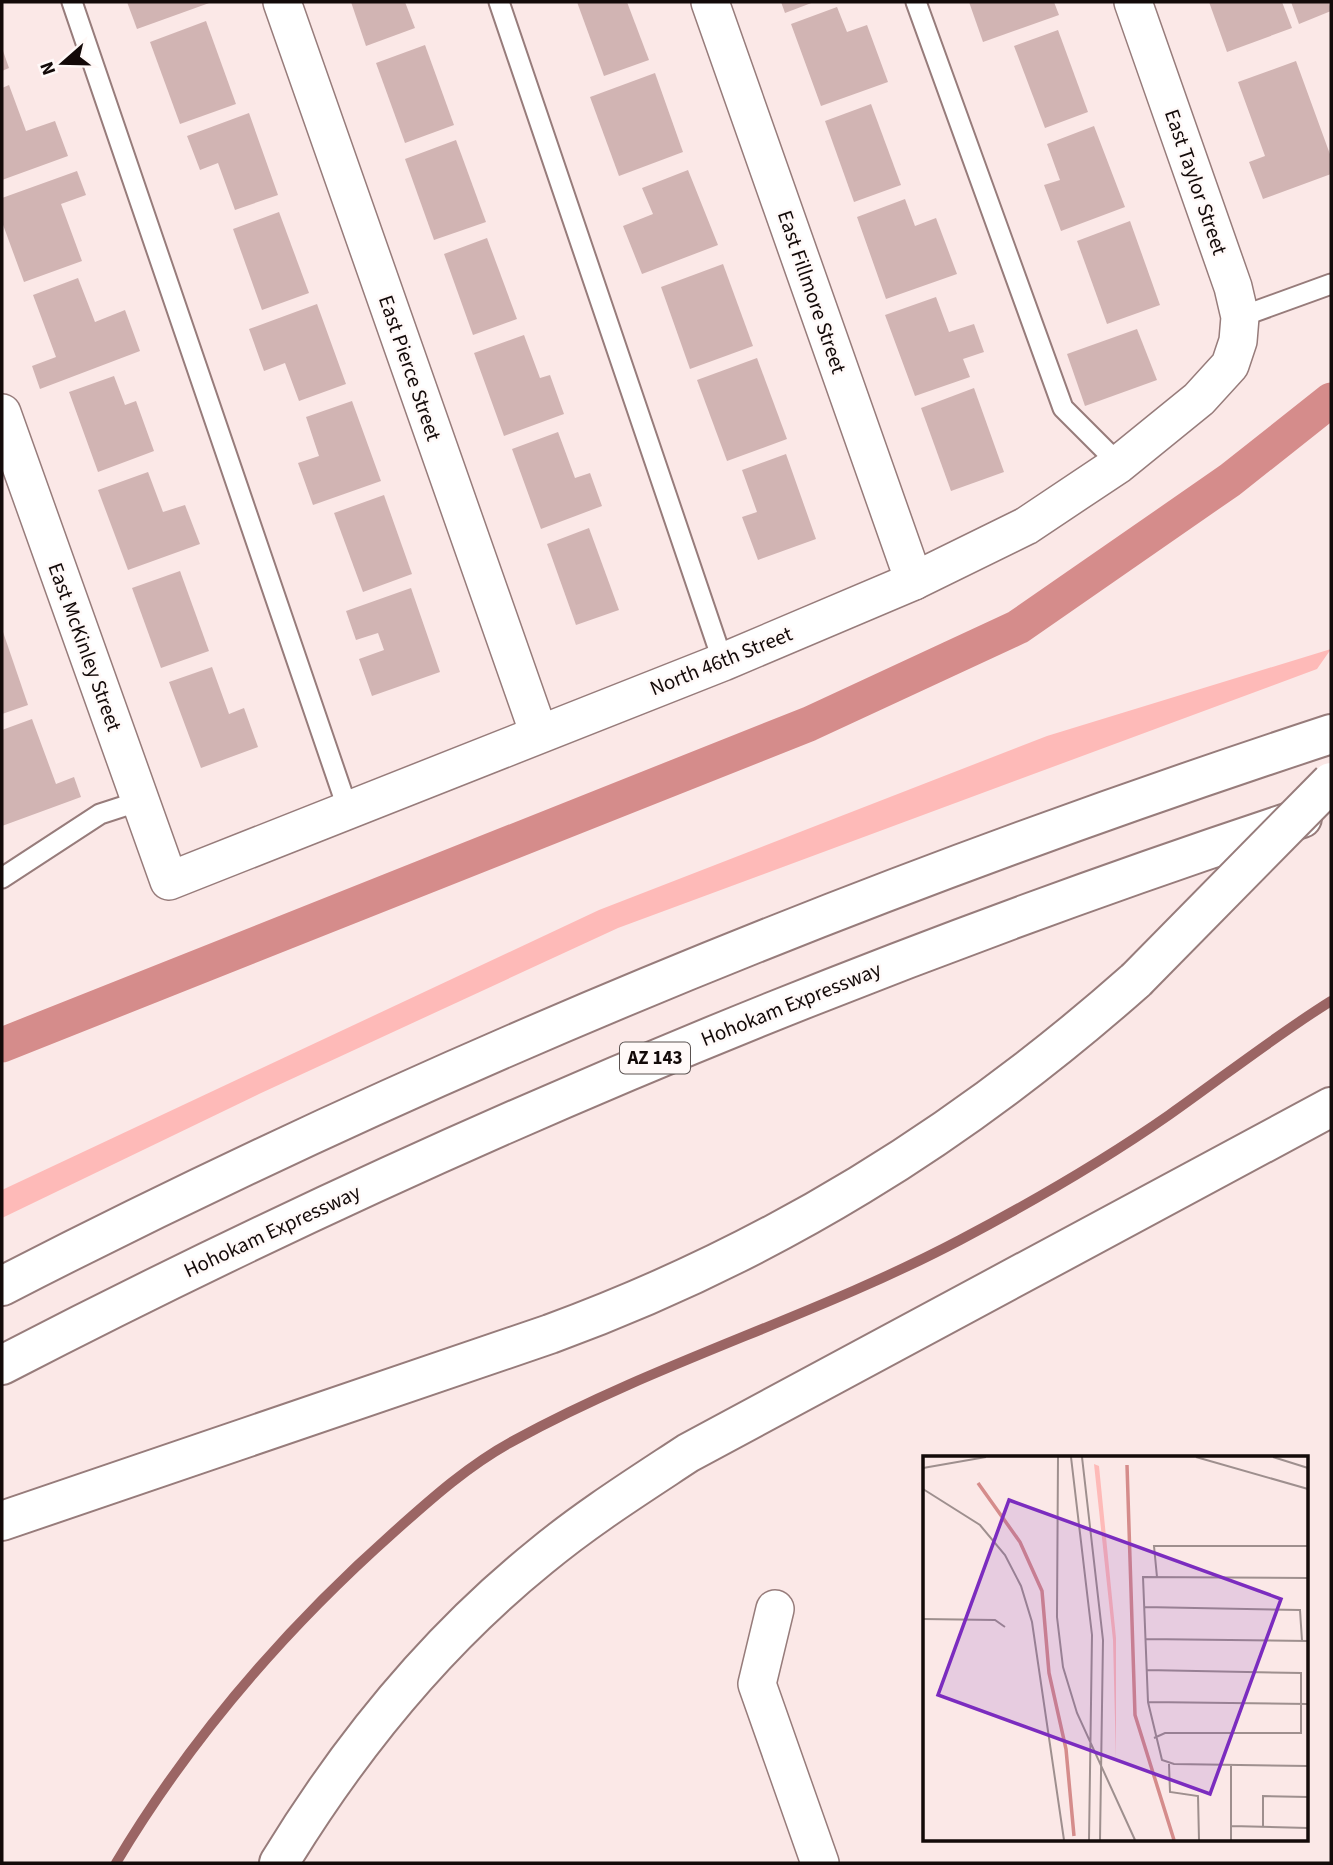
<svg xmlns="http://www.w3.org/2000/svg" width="1333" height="1865" font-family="'Source Sans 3',sans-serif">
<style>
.green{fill:#febab8}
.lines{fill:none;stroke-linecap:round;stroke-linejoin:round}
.stream{stroke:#9b6564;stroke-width:10}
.canal{stroke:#d58c8b;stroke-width:35}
.building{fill:#d1b4b3}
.service-casing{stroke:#977c7b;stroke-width:23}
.minor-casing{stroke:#977c7b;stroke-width:40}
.motorway-casing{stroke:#977c7b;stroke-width:42}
.service{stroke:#fff;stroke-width:19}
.minor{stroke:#fff;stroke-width:37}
.motorway{stroke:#fff;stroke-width:38}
.motorway-bridge-casing{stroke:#977c7b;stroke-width:42;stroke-linecap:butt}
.motorway-bridge{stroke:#fff;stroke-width:38}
.labels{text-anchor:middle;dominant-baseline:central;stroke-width:5;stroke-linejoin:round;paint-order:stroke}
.shield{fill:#fff9f8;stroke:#5a5251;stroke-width:2}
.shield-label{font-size:19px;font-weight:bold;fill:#130a09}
.street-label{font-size:21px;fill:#130a09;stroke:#fff9f8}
.inset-river{fill:none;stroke:#d58c8b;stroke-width:3.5}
.inset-road{fill:none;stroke:#9e8f8e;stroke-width:2}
.view{fill:#7b2cbf;fill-opacity:0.15;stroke:#7b2cbf;stroke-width:3.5}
.inset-edge{fill:none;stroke:#130a09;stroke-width:3.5}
</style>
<rect width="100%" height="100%" fill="#fbe8e7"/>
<!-- green -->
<polygon class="green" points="1331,649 1317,669 618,928 259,1094 2,1218 2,1190 599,910 1047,736"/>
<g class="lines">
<!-- stream -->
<path class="stream" d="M116,1863C190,1739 286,1628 394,1532C432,1498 470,1464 515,1440C658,1362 816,1316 960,1240C1032,1202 1103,1161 1169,1115C1223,1077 1275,1036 1331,1001"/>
<!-- canal -->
<polyline class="canal" points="2,1045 809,724 1018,627 1230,480 1331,400"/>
</g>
<!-- building -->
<g class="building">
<polygon points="127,2 212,2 137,29"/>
<polygon points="351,2 405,2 415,28 366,46"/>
<polygon points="577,2 627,2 649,60 604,76"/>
<polygon points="781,2 814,2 785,13"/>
<polygon points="969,2 1054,2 1059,15 983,42"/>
<polygon points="1209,2 1282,2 1292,28 1227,52"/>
<polygon points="1291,2 1329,2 1331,11 1299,24"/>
<polygon points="837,7 847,32 867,25 888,82 821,106 791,24"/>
<polygon points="206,21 236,104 180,124 150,42"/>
<polygon points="1058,30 1088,112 1045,128 1014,46"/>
<polygon points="425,45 454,125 405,143 376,63"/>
<polygon points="2,48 9,68 2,71"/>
<polygon points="1296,61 1331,157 1331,174 1263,199 1249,162 1265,156 1238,82"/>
<polygon points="655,73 683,152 619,176 590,97"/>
<polygon points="9,85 26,131 55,121 68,156 2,180 2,88"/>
<polygon points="871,104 901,185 854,202 825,121"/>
<polygon points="249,113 278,195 235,210 218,163 200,170 187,136"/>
<polygon points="1094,126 1125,207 1061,231 1044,185 1060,180 1047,144"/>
<polygon points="456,140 486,222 434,240 405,159"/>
<polygon points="688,170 718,245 642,274 623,226 653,214 642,188"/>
<polygon points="77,171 86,195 61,204 82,261 24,282 2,222 2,198"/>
<polygon points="905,199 915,226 936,218 957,274 886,299 857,217"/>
<polygon points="279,212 309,293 262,310 233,229"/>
<polygon points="1130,221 1160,305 1107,324 1077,241"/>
<polygon points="487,238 517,319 473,335 444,254"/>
<polygon points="723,264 753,346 690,369 661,287"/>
<polygon points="78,278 95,322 125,310 140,351 40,389 32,366 56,357 33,295"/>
<polygon points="936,297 949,332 974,324 984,352 963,359 970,377 915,396 885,315"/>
<polygon points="317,304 346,384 299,401 285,363 264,371 249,329"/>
<polygon points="1137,329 1157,380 1085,406 1067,354"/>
<polygon points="524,335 540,378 550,375 564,414 504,436 474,353"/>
<polygon points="757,358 787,439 727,461 697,380"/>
<polygon points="114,376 125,405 136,401 154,451 98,472 69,392"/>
<polygon points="974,388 1004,472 951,491 921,408"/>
<polygon points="352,401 381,481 313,505 298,463 319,456 306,417"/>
<polygon points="558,432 575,478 590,473 602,506 541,529 512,449"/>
<polygon points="786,454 816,539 758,560 742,517 757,512 742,470"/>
<polygon points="148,472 163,512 185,505 200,544 128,570 98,490"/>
<polygon points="384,495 412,574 363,592 334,513"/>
<polygon points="589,528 619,610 576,625 547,544"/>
<polygon points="180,571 209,651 161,668 132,588"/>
<polygon points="411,588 440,672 372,696 359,659 384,650 378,633 356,640 346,611"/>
<polygon points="2,629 28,705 2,714"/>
<polygon points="212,667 229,714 244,708 258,747 201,768 169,682"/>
<polygon points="32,719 56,784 74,777 81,797 2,826 2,730"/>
</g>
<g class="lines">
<!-- service casing -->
<g class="service-casing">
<g id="service">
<polyline points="72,2 348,810"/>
<polyline points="499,2 723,662"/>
<polyline points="916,2 1063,408 1119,464"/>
<polyline points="1240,317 1331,284"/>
<polyline points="2,878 100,814 140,801"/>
</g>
</g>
<!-- minor casing -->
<g class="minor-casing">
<g id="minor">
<polyline points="282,2 539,734"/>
<polyline points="710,2 914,581"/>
<polyline points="2,413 169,881 723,662 914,581 1026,526 1119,464 1199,399 1230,365 1238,341 1240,317 1233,287 1133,2"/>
<polyline points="775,1609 757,1684 820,1863"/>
</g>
</g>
<!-- motorway casing -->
<g class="motorway-casing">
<g id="motorway">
<path d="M2,1286C430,1066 874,884 1331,734"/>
<path d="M2,1365C421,1148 854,966 1302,818"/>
<path d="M2,1521L550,1334C771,1253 960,1136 1136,980"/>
<path d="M279,1863C349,1748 435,1642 540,1557C587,1518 638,1486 688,1453L1331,1107"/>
</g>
</g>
<!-- service -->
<use href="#service" class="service"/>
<!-- minor -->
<use href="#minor" class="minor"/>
<!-- motorway -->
<use href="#motorway" class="motorway"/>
<!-- motorway-bridge casing -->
<g class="motorway-bridge-casing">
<polyline id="motorway-bridge" points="1136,980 1331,782"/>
</g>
<!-- motorway-bridge -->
<use href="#motorway-bridge" class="motorway-bridge"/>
</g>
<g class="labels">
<!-- shield labels -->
<rect class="shield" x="620" y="1042.5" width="70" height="31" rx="5"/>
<g class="shield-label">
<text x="655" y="1058">AZ 143</text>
</g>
<!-- street labels -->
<g class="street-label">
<text transform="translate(1196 182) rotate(71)">East Taylor Street</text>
<text transform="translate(812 292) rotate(71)">East Fillmore Street</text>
<text transform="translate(410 368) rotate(71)">East Pierce Street</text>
<text transform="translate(85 647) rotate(70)">East McKinley Street</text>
<text transform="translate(721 661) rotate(-22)">North 46th Street</text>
<text transform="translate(791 1004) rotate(-22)">Hohokam Expressway</text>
<text transform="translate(272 1231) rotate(-25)">Hohokam Expressway</text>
</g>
</g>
<!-- overview -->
<g transform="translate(923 1456)">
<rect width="385" height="385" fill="#fbe8e7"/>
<path d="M171,8L176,10L193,182V304L190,184Z" fill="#febab8"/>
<path class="inset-river" d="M204,9L212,259L251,384M55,27L97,86L119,135L126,217L143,293L151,380"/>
<path class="inset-road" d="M135,1L134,161L140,211L154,257L212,384M148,1L169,179L166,384M159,1L180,184L177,384M273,1L385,33M350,1L385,12M0,12L63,1M0,33L57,69L82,99L98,130L109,166L141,384M234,121L231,90H385M385,122L220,121L225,246L239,304L251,308L385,310M221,151L377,154L379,185M0,163L72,164L82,171M222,183L385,185M223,214L378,217V277H242L231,282M225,246L385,248M246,308L247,336L275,340L276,384M308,309V384M308,370L385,372M340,371V340L385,341"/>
<path class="view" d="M86,44L358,143L287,338L15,239Z"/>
<rect width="385" height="385" class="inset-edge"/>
</g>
<!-- border -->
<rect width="1333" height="1865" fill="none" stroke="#130a09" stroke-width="7"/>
<!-- north arrow -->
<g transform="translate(63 63) rotate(250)" stroke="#fff9f8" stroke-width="5" paint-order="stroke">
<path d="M0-5L12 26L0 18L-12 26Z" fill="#130a09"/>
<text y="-10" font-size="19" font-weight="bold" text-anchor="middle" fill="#130a09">N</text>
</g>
</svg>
